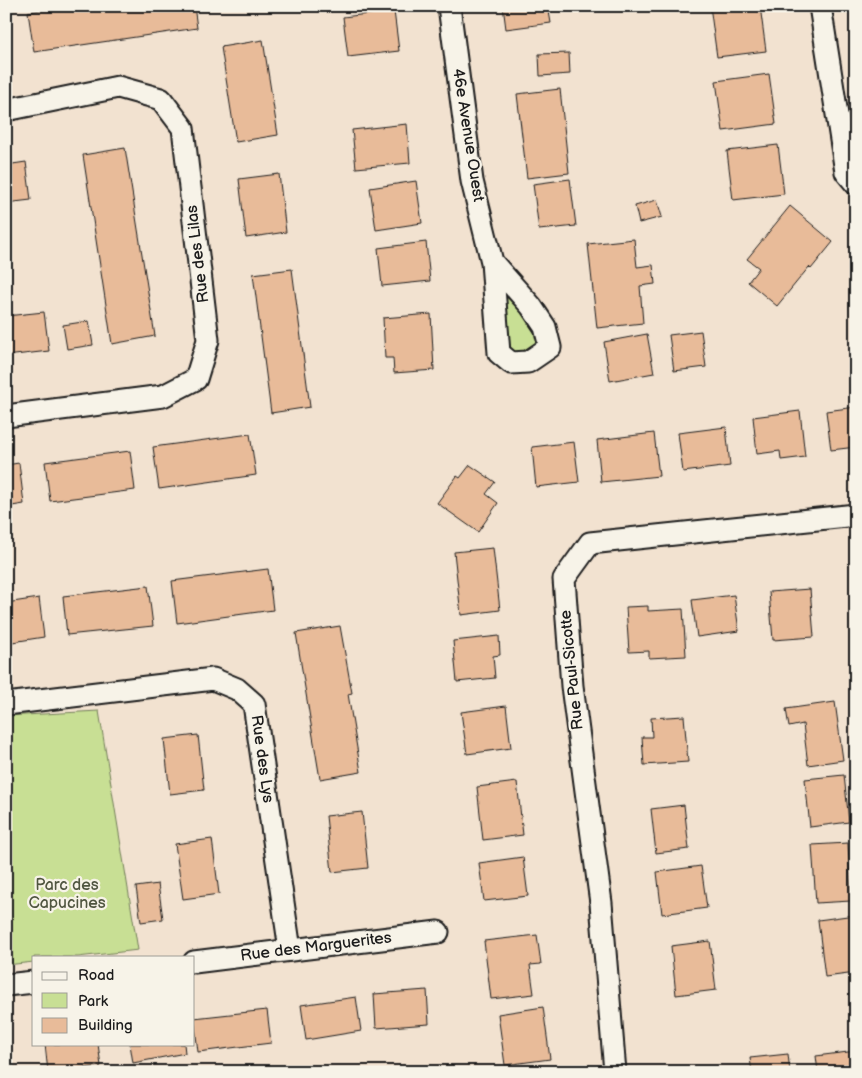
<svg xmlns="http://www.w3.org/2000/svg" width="862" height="1078" font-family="'Balsamiq Sans',sans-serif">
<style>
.green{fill:#c8df94;stroke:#727e58}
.building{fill:#e8bb99;stroke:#1c1c1c}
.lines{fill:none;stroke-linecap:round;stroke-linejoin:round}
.street-casing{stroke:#1c1c1c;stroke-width:25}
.street{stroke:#f7f3e8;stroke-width:21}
.labels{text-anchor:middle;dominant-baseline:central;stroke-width:4.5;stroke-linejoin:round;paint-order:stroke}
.street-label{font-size:16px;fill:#1c1c1c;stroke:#f7f3e8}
.park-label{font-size:16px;fill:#505640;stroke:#f7f3e8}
</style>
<rect width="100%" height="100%" fill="#f2e2d0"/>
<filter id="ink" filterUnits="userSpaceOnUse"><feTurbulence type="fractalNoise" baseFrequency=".02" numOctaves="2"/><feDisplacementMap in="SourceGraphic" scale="10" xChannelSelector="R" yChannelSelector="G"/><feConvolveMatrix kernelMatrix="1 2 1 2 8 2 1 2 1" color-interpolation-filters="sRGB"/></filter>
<g filter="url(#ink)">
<!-- green -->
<g class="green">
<polygon points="504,283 529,314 543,345 513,357 506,349"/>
<polygon points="99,711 138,950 78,957 34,957 34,962 6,965 6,716"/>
</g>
<!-- building -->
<g class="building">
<polygon points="66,6 194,6 197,28 34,52 28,12"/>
<polygon points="503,6 548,6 551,23 506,29"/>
<polygon points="710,6 760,6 766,51 717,57"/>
<polygon points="394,11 399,51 348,57 343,17"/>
<polygon points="6,26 10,53 6,54"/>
<polygon points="263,40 278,135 236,142 221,47"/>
<polygon points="569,53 570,74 540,76 539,54"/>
<polygon points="769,74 776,124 723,131 716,81"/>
<polygon points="560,89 569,173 527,178 517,94"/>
<polygon points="407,124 410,163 356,168 352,130"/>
<polygon points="778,145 784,194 733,200 727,151"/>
<polygon points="125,148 155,336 112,344 83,155"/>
<polygon points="26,162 31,200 6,203 6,165"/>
<polygon points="279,174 286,232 246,238 239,179"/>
<polygon points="570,179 576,226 539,230 533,184"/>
<polygon points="416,181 422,223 376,230 370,188"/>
<polygon points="657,200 662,217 639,223 635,206"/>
<polygon points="790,206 833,242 811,269 809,267 777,306 748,282 759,268 747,259"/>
<polygon points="634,239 637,267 653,265 655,284 640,286 643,323 597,328 588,244"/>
<polygon points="426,242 430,281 382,286 378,248"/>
<polygon points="292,269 310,407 271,413 253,274"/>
<polygon points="44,312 49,351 6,356 6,316"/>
<polygon points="431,314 434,370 394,373 393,358 385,358 383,318"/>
<polygon points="89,321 93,345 67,349 63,325"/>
<polygon points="701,331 706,367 674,371 669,335"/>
<polygon points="647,334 654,373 610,381 604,342"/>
<polygon points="856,407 856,447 831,450 826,411"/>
<polygon points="800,411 805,457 781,460 780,451 757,454 753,417"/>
<polygon points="726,427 730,466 683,472 678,433"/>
<polygon points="654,433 659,476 601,482 597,440"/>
<polygon points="250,434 256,475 159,489 153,447"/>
<polygon points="574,442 579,482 536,487 532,447"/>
<polygon points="130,451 135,490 50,501 45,462"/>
<polygon points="19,463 24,504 6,507 6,465"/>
<polygon points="470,465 495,482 486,494 498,503 478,532 437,503 457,476 460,478"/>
<polygon points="493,548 500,610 461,615 454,552"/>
<polygon points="268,569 273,610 177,623 172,581"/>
<polygon points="148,586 153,626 67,635 63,596"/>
<polygon points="810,589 814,637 773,640 769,592"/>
<polygon points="734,595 739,631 697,637 692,600"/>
<polygon points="39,598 44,637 6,643 6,603"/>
<polygon points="648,606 648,611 683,609 686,656 649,658 649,651 629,652 626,607"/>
<polygon points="340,626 352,693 348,694 361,772 320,779 296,633"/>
<polygon points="499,636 500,655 493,656 495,678 457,682 453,641"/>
<polygon points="835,702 843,760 808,765 803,724 789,727 786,709"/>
<polygon points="506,706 511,748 467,754 461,712"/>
<polygon points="684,716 688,762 644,765 642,737 652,737 651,718"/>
<polygon points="198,735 204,790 170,794 164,739"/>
<polygon points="844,775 849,822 810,827 805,779"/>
<polygon points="517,782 523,835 483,840 477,787"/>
<polygon points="684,805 689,849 656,853 651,809"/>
<polygon points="362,812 368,868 332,872 326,816"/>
<polygon points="212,839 219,894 183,899 175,844"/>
<polygon points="848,843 851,901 816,903 812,845"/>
<polygon points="523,857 528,896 484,901 479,863"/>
<polygon points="701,866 707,908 662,914 657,872"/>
<polygon points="158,884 163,919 141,922 136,887"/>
<polygon points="855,915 856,973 825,977 818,920"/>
<polygon points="537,935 541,964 530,965 534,994 491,999 484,941"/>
<polygon points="710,941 716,990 676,995 671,946"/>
<polygon points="427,990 429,1024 376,1028 374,994"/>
<polygon points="356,997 361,1031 306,1040 301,1005"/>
<polygon points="543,1007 550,1059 505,1065 498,1014"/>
<polygon points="267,1010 271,1043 198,1052 194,1018"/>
<polygon points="45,1044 98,1044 101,1066 48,1072"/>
<polygon points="130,1044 184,1044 185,1053 133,1063"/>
<polygon points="856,1051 856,1072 818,1072 816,1056"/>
<polygon points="788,1054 790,1072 752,1072 750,1058"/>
<polygon points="719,1069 719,1072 687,1072"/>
</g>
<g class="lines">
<!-- street casing -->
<g class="street-casing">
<g id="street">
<polyline points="449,6 472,181 492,262 499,353 511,363 528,362 550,347 545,327 531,306 492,262"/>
<polyline points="820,6 846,172 856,184"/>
<polyline points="6,110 118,87 161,99 183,128 208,340 196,379 163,396 6,416"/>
<polyline points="6,704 213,679 237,689 254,704 290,950"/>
<polyline points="194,962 438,932"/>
<polyline points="6,985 34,982"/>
<polyline points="615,1072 601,903 572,686 564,579 590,543 856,515"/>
</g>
</g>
<!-- street -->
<use href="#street" class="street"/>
</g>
</g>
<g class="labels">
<!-- street labels -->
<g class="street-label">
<text transform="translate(468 135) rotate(81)">46e Avenue Ouest</text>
<text transform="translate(198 254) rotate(-97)">Rue des Lilas</text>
<text transform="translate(572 670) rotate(-96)">Rue Paul-Sicotte</text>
<text transform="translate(262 759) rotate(82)">Rue des Lys</text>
<text transform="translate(316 947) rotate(-7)">Rue des Marguerites</text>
</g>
<!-- park labels -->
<g class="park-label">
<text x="67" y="885">Parc des<tspan x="67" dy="18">Capucines</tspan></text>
</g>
</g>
<!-- margin -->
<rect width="862" height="1078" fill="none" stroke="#f7f3e8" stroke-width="25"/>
<rect x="12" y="12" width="837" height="1053" fill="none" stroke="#1c1c1c" stroke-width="2" filter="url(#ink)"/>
<!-- legend -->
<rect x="32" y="956" width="162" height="90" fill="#f7f3e8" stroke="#9f9d96"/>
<rect x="42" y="972" width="25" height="8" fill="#f7f3e8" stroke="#9f9d96"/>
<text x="78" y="980" font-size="15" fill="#1c1c1c">Road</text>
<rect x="42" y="993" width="25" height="15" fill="#c8df94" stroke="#9f9d96"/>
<text x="78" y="1006" font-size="15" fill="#1c1c1c">Park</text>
<rect x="42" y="1018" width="25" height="15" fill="#e8bb99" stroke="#9f9d96"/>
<text x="78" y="1030" font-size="15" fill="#1c1c1c">Building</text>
</svg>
